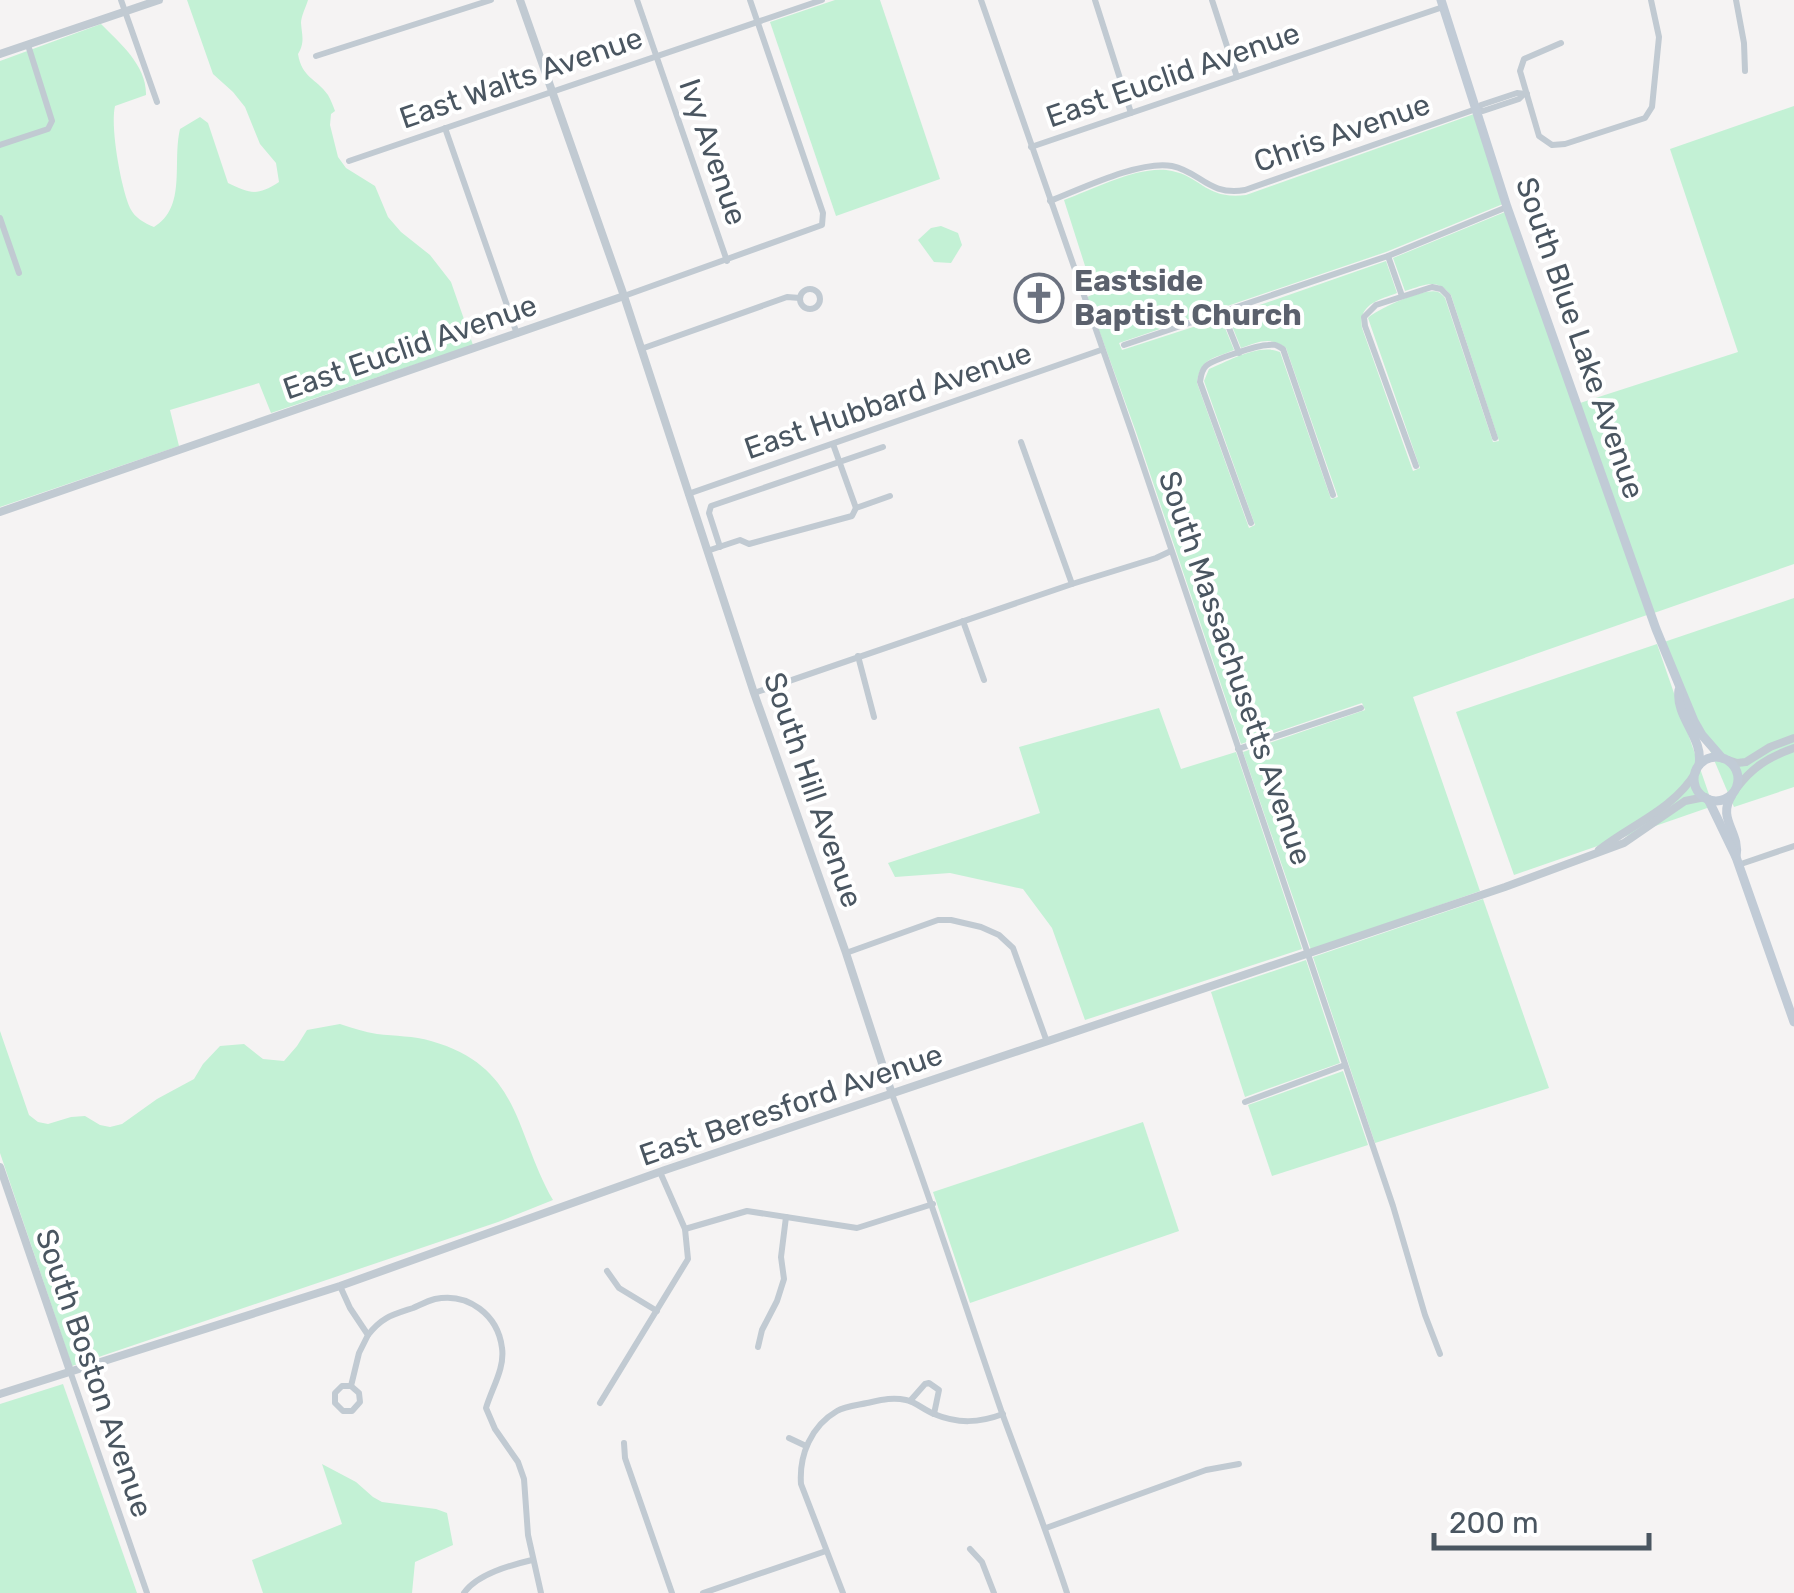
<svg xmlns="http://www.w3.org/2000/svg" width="1794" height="1593" font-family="Rubik,sans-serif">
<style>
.green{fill:#c3f1d5}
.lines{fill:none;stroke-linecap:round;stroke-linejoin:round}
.minor{stroke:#c1cad2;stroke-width:6}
.tertiary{stroke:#c1cad2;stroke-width:8}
.secondary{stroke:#c1cbd6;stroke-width:9}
.labels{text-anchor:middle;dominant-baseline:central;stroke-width:8;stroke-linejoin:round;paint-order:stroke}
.street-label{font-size:30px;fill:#4a5661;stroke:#fff}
.worship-label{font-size:30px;font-weight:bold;fill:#5b616d;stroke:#fff;text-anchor:start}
</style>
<rect width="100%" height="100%" fill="#f5f3f3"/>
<!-- green -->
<g class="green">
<path d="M187,0H308C306,7 301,16 301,23C302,36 305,42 298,54C302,78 316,78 328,95C331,100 333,106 335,111L331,114L330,125L338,157L346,168L375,186L388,217L401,232L430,255L451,282L473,345L271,413L259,383L170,410L179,446L0,507V61L101,24C120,43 147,66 146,95L115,106C110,127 121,188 130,208C135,218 144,223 154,227C187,207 172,163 180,129L200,117L208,123L228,183C251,194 257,196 279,182L276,163L260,144L245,107L233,92L213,74Z"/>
<polygon points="835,0 880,0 940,179 836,216 770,22"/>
<polygon points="1794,106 1794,564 1654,613 1580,403 1738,352 1670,149"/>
<path d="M1474,114L1503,204L1386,252L1119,343L1122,350L1221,318L1234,350C1213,359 1200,358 1197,383L1249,528L1255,525L1204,381L1209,369C1229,361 1259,343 1280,352L1331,499L1338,497L1286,348C1271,336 1258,342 1241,348L1228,316L1386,261L1397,293C1379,300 1358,304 1362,328L1413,471L1420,468L1368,318C1377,309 1426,287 1438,292C1441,293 1443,296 1445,298L1493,442L1499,441L1451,295C1436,277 1425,285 1405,291L1393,258L1505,212L1647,615L1413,697L1480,891L1311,950L1243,752L1365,710L1362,703L1241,744L1136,432L1087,297L1094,294L1064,200C1094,189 1141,164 1172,171C1202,177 1206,200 1246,195Z"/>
<polygon points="941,226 958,233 962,245 951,263 934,262 918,240 931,228"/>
<polygon points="1794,598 1794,787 1734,807 1664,642"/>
<polygon points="1657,644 1713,806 1514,875 1456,712"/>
<polygon points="1159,708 1181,769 1236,752 1302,949 1085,1020 1052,928 1023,889 950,873 895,877 888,863 1040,813 1019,747"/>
<polygon points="1483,899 1549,1088 1375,1143 1313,957"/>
<polygon points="1306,960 1340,1063 1245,1097 1211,992"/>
<path d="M340,1024C352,1028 365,1032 377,1034C395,1036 414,1036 431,1041C522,1067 514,1132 553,1200L498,1222L72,1366L0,1153V1031L29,1115L38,1122L48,1124L71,1117L85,1116L100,1125L110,1127L122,1124L157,1099L194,1079L203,1064L220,1046L244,1044L263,1059L284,1061L297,1046L307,1030Z"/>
<polygon points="1343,1071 1368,1145 1272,1176 1248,1105"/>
<polygon points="1143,1122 1179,1231 970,1303 933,1192"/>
<polygon points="63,1384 137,1593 0,1593 0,1404"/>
<polygon points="322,1464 356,1482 373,1497 382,1502 436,1509 447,1513 453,1545 415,1562 412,1593 263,1593 252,1560 342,1524"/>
</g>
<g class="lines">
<!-- minor -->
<g class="minor">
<polyline points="121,0 157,102"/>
<polyline points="637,0 727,261"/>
<polyline points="981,0 1132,433 1393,1206 1425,1315 1440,1354"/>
<polyline points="1095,0 1131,113"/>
<polyline points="1212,0 1237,77"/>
<polyline points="1736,0 1744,43 1745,71"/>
<polyline points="1561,43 1524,59 1520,71 1539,136 1552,145 1565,144 1645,118 1652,107 1659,37 1651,0"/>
<polyline points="316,56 491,0"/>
<polyline points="1479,109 1483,111 1519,99 1523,95"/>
<polyline points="445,128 517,334"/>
<polyline points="0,145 48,129 52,121 28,45"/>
<polyline points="1031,147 1443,7"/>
<polyline points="349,161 822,0"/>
<path d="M1050,201C1081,189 1140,160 1172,166C1201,172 1208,196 1245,190L1476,109L1481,105L1517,93L1527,94"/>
<polyline points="0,218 19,273"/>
<polyline points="1388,256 1402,296"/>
<circle cx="810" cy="299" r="10"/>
<polyline points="624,296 822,225 823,213 750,0"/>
<polyline points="1223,313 1239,353"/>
<polyline points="1124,345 1388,256 1507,207"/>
<polyline points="641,349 787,297 800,298"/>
<polyline points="1021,442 1072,584"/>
<polyline points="833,444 856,508"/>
<polyline points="1416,466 1365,326 1364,317 1376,305 1432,287 1441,289 1448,296 1495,438"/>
<polyline points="688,494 1101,350"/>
<path d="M1251,523L1200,382C1201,376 1201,371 1206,366C1212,360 1258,345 1268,345C1276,344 1276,345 1283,349L1333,495"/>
<polyline points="720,547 709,513 711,506 883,447"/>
<polyline points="707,551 740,540 749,544 852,516 856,508 890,496"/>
<polyline points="963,621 984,680"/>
<polyline points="858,656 874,717"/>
<polyline points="754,693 1072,584 1156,558 1171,551"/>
<polyline points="1238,749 1361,708"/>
<polyline points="1738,865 1794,846"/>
<polyline points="846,953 938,920 951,920 981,927 999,935 1013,948 1047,1042"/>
<path d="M892,1094C931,1199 965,1306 1002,1413C1024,1473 1047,1532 1067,1593"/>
<polyline points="1245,1102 1345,1065"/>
<polyline points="685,1229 747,1211 857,1228 933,1204"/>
<polyline points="607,1271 619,1288 657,1311"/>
<polyline points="340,1286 350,1308 368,1335 359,1353 351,1386 359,1393 360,1402 352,1411 343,1411 335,1403 335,1393 342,1386 351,1386"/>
<path d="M368,1335C382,1317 392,1315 413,1308C420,1305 427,1301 435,1299C468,1292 498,1315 502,1348C505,1368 492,1388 486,1408L495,1429L518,1462L524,1479L528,1535L541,1593"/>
<polyline points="758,1347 762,1330 777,1301 784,1279 781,1257 786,1217"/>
<polyline points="70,1371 147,1593"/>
<polyline points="910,1401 925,1384 929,1383 939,1390 934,1414"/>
<polyline points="600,1403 688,1259 685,1229 660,1172"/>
<polyline points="789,1438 806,1446"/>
<polyline points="624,1443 625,1458 672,1593"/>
<polyline points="1046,1528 1206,1470 1239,1464"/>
<polyline points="970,1549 982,1562 994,1593"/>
<path d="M464,1593C477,1574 511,1565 532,1560"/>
<polyline points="703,1593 826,1551"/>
<path d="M843,1593L801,1484C799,1455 811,1426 837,1411C845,1406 858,1405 867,1403C881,1400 892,1397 906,1400C916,1402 924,1410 934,1414C958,1424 979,1423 1003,1414"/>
</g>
<!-- tertiary -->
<g class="tertiary">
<polyline points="520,0 624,296 754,693 846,953 892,1094"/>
<polyline points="0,54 159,0"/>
<polyline points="0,512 624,296"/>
<polyline points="1728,760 1737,763 1746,762 1770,747 1794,738"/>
<path d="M1736,789C1752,767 1769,757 1794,748"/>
<path d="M1599,850C1632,824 1673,810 1696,772"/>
<polyline points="0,1167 70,1371"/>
<polyline points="0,1394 340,1286 665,1170 1505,887 1624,843 1685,801 1705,797"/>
</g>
<!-- secondary -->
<g class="secondary">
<polyline points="1441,0 1507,207 1656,629 1694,721 1702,735 1722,758"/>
<path d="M1679,690C1675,717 1704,738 1699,765"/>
<circle cx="1716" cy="779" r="22"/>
<path d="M1732,795C1716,819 1741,832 1736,857"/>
<polyline points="1708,799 1736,857 1794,1022"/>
</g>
</g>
<!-- icons -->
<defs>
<g id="church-ring" transform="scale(2.5)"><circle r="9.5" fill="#fff" stroke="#6b7280" stroke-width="1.5"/><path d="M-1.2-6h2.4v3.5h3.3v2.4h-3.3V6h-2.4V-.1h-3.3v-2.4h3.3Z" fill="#6b7280"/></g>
</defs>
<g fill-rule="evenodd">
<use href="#church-ring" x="1039" y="298"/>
</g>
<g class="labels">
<!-- street labels -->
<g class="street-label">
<text transform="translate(1173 75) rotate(-19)">East Euclid Avenue</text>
<text transform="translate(521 78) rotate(-19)">East Walts Avenue</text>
<text transform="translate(1342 133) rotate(-19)">Chris Avenue</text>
<text transform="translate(713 152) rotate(71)">Ivy Avenue</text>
<text transform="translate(1580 338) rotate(71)">South Blue Lake Avenue</text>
<text transform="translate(410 347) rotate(-19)">East Euclid Avenue</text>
<text transform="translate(888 401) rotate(-19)">East Hubbard Avenue</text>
<text transform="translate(1235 668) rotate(71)">South Massachusetts Avenue</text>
<text transform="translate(813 790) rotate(71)">South Hill Avenue</text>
<text transform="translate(791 1105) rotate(-19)">East Beresford Avenue</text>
<text transform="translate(94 1373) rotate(71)">South Boston Avenue</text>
</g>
<!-- worship labels -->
<g class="worship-label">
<text x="1074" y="281">Eastside<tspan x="1074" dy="34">Baptist Church</tspan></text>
</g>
</g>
<!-- scale -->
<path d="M1434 1533v15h215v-15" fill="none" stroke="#4a5661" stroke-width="5"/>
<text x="1449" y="1533" font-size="30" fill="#4a5661" stroke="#ffffff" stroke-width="8" paint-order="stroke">200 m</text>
</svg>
